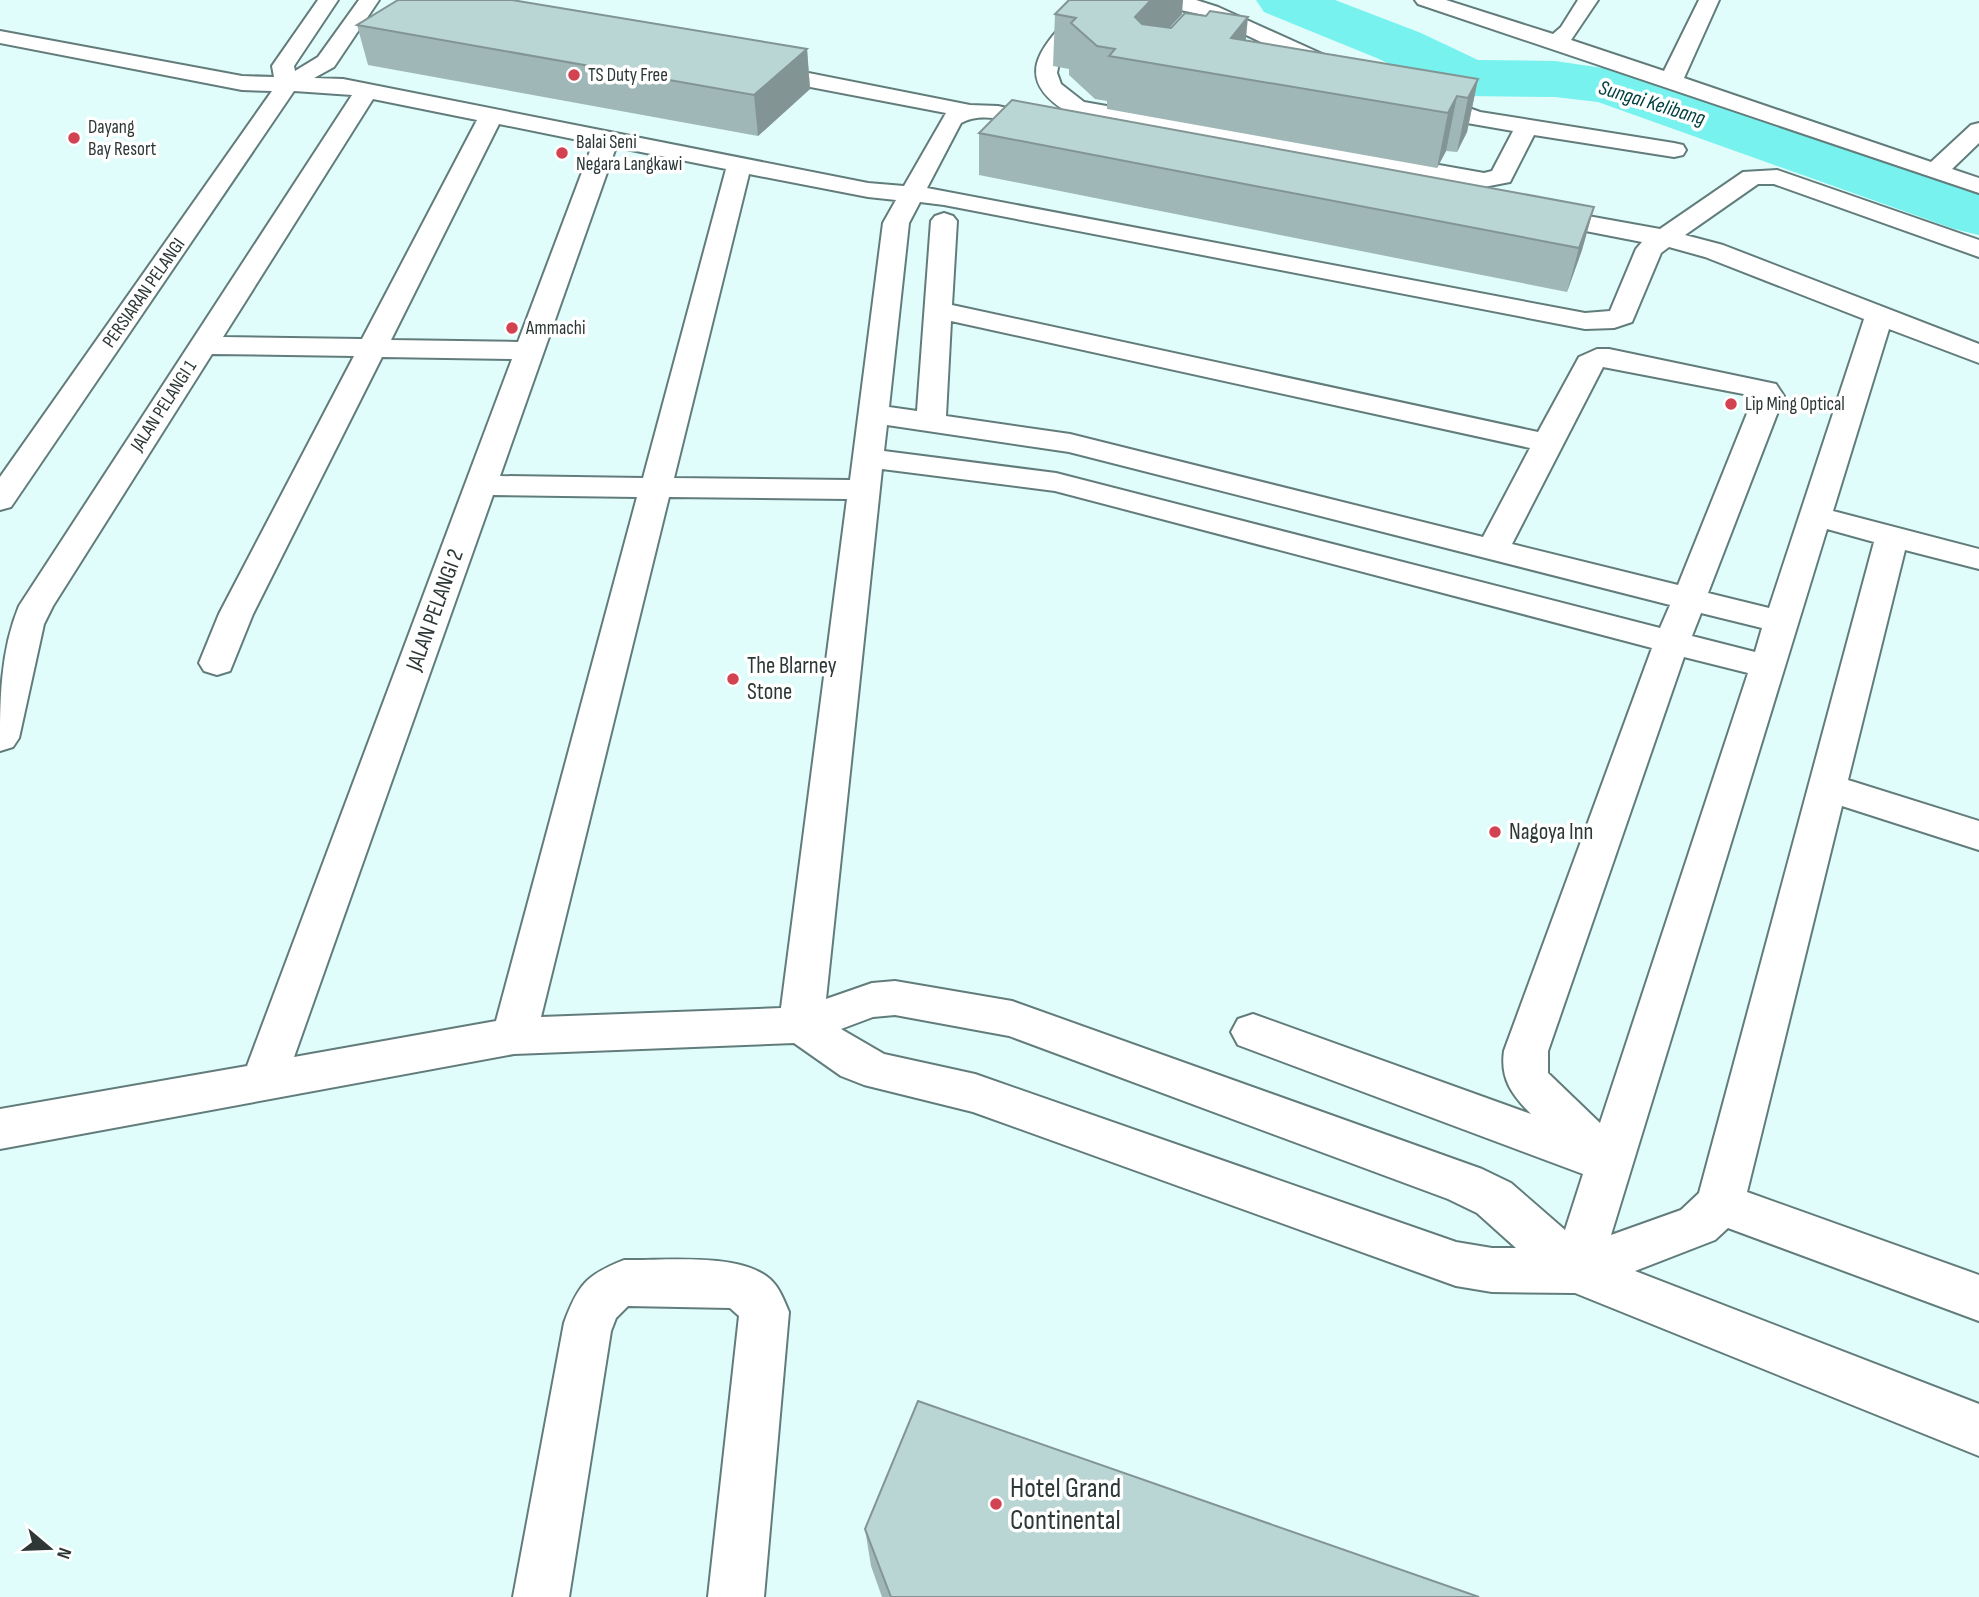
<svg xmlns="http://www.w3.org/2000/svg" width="1979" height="1597" font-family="'Sofia Sans Condensed',sans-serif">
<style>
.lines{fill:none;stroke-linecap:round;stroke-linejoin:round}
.river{fill:#77f2ef;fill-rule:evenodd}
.minor-casing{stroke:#627c7b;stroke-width:4}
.minor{fill:#fff;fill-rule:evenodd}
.wall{fill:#9fb7b6}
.shaded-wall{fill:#829594}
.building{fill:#b9d5d4;stroke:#829594;stroke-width:2}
.poi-dot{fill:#d24250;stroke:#fff;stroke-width:2.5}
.labels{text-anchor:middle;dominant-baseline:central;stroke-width:7;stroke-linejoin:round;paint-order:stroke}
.far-poi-label{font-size:19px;fill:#2c3736;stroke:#fff;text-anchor:start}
.far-street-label{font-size:19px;fill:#2c3736;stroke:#fff}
.far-water-label{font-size:21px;font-style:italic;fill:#03403f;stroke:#fff}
.street-label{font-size:23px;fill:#2c3736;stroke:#fff}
.poi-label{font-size:23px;fill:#2c3736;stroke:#fff;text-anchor:start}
.near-poi-label{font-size:28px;fill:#2c3736;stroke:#fff;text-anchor:start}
</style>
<rect width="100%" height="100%" fill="#e0fdfb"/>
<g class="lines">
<!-- river -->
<polygon class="river" points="1256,0 1335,0 1421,33 1478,60 1555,61 1630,72 1979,191 1979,235 1954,229 1598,102 1555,97 1468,96 1446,91 1379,59 1264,12"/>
<!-- minor casing -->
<g class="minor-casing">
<g id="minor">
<path d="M318,0H338L294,66L295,71L318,57L359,0H379L334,67L314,78L343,79L868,183L904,186L946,113L758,77L750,75L747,70L750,65L758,63L970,105L998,106L1057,119L1061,124L1057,129L1049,131C1024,125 985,109 961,123L927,188L1585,313L1610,311L1636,249L1642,242L1529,220L1525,215L1529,210L1538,207L1660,229L1743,172L1777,170L1979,240V257L1774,184H1758L1685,235L1723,245L1979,344V363L1889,329L1833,511L1979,549V569L1905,550L1848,780L1979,821V850L1842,806L1747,1192L1979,1275V1321L1728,1228L1715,1240L1635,1271L1979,1404V1456L1575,1293L1492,1292L1456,1286L973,1112L864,1085L841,1076L794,1043L514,1054L0,1149V1109L247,1066L512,359L382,357L253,614L230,671L217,675L204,671L199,663L219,614L354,356L212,354L53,606L44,624L19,738L13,747L0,751C0,701 0,652 19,606L352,95L294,91L11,507L0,510V477L272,91L242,90L0,43V31L242,76L274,77L272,66ZM373,99L477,120L362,339L223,337ZM499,124L593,143L518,342L391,340ZM616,147L726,169L643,478L500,476ZM749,174L868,197L896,200L883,223L850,480L674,478ZM920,202L944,205L1585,329L1614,328L1632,322L1661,253L1669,247L1705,257L1864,319L1769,608L1708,593L1784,396L1776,384L1609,349H1597L1579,357L1538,432L952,305L957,221L953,216L944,213L935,216L931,221L917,411L889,407L909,223ZM951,321L1530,448L1483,537L1070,434L946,416ZM1603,367L1754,396L1678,585L1512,544ZM887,425L1069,452L1670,605L1660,628L1056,473L884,451ZM882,469L1055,491L1652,648L1504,1051C1500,1079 1512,1095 1531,1114L1253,1014L1238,1019L1231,1032L1238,1045L1583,1174L1565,1230L1511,1183L1482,1169L1012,1001L895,981L872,983L826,999ZM493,495L637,497L496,1021L294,1057ZM669,497L847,499L781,1008L541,1017ZM1827,529L1874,542L1699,1193L1681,1210L1611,1235ZM1701,613L1762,628L1755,652L1692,636ZM1684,657L1748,673L1600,1123L1548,1073V1051ZM895,1015L1009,1036L1448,1199L1477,1213L1516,1248H1492L1456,1242L975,1074L884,1054L841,1029L873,1017Z"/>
<path d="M1085,0H1114L1111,4L1101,7L1060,57L1057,73L1061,84L1084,102L1484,173L1492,171L1513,131L1467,123L1412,103L1409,98L1412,93H1428L1480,112L1674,143L1683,145L1686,150L1683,155L1674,157L1534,135L1510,182L1484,187L1069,113C1003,74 1051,39 1085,0Z"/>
<polygon points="1149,0 1196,0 1218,7 1342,63 1345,68 1342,73 1326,73 1204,15 1152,4"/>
<polygon points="1415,0 1446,0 1553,34 1561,27 1578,0 1598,0 1571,40 1664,71 1699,0 1719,0 1684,78 1931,162 1971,125 1979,123 1979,143 1952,169 1979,178 1979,193 1418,4"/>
<path d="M624,1260C663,1261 739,1252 770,1279C779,1287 784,1300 789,1312L764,1597H708L739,1316L730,1308L628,1306L616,1318L611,1331L569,1597H513L564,1323C578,1285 586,1275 624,1260Z"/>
</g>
</g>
<!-- minor -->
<use href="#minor" class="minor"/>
</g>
<!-- wall -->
<g class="wall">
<polygon points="1055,14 1182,14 1169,28 1478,79 1467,132 1457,152 1446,151 1437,168 1107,109 1107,101 1095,99 1069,75 1069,69 1053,66"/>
<polygon points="357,25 807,49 810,89 758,136 368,65"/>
<polygon points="979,133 1594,207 1582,250 1567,292 979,175"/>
<polygon points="865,1529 1479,1597 882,1597 871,1566"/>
</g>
<!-- shaded-wall -->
<g class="shaded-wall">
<polygon points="1151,0 1183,0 1182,14 1139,61 1135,17"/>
<polygon points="1248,17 1243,69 1231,38"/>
<polygon points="807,49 810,89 758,136 754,95"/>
<polygon points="1478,79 1467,132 1457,152 1468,98"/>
<polygon points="1457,96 1446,151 1437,168 1448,113"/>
<polygon points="1594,207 1582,250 1567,292 1579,248"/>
</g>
<!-- building -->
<g class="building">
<polygon points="398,0 512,0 807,49 754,95 357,25"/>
<polygon points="1069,0 1151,0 1135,17 1142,24 1171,28 1185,13 1206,16 1210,11 1248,17 1231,38 1478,79 1468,98 1457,96 1448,113 1109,56 1115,49 1097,46 1071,23 1076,18 1055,14"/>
<polygon points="1012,100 1594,207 1579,248 979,133"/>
<polygon points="918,1401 1479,1597 891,1597 865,1529"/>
</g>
<!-- markers -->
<g class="poi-dot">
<circle cx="574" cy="75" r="7"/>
<circle cx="74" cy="138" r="7"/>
<circle cx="562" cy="153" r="7"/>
<circle cx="512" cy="328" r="7"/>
<circle cx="1731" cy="404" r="7"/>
<circle cx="733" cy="679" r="7"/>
<circle cx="1495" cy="832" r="7"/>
<circle cx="996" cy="1504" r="7"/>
</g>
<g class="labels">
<!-- far-poi labels -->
<g class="far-poi-label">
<text x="588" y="75">TS Duty Free</text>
<text x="88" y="127">Dayang<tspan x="88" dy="22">Bay Resort</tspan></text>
<text x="576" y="142">Balai Seni<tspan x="576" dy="22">Negara Langkawi</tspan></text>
<text x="526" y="328">Ammachi</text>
<text x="1745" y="404">Lip Ming Optical</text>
</g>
<!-- far-street labels -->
<g class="far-street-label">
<text transform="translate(144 293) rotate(-55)">PERSIARAN PELANGI</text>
<text transform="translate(164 406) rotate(-57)">JALAN PELANGI 1</text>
</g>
<!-- far-water labels -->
<g class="far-water-label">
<text transform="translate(1652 103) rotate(17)">Sungai Kelibang</text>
</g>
<!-- street labels -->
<g class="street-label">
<text transform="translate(435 610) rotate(-70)">JALAN PELANGI 2</text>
</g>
<!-- poi labels -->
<g class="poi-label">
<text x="747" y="666">The Blarney<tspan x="747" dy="26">Stone</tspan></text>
<text x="1509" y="832">Nagoya Inn</text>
</g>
<!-- near-poi labels -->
<g class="near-poi-label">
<text x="1010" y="1488">Hotel Grand<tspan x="1010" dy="32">Continental</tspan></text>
</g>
</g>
<!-- north arrow -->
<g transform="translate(49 1548) rotate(109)" stroke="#ffffff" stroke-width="5" paint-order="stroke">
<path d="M0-5L12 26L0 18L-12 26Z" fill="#2c3736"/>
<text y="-10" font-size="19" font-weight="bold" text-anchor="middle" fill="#2c3736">N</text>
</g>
</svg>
